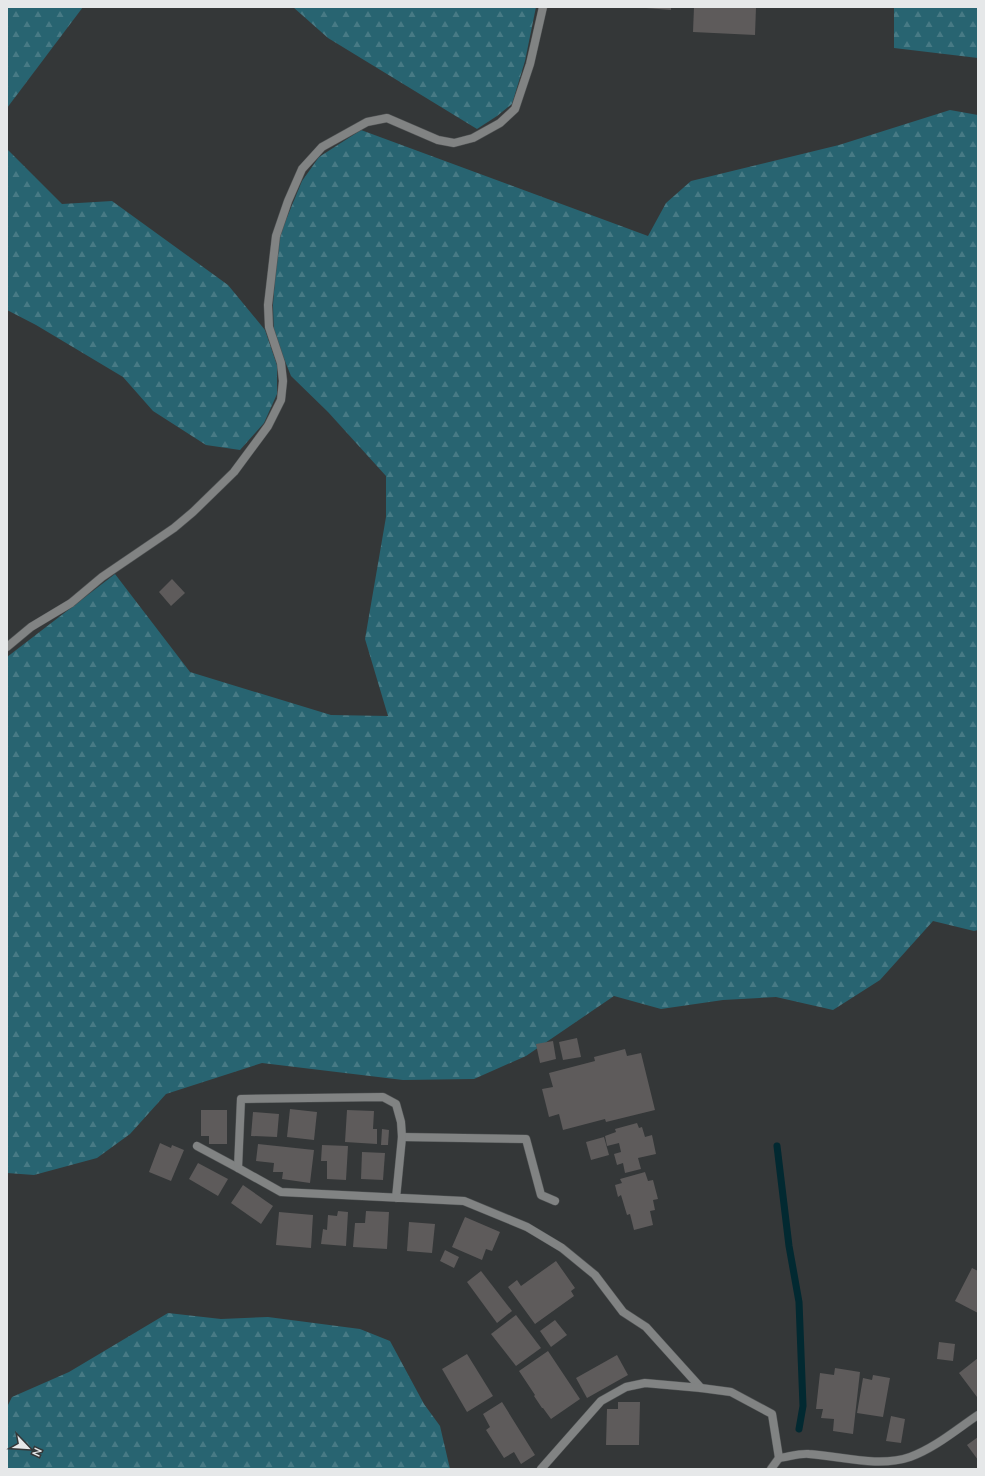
<svg xmlns="http://www.w3.org/2000/svg" width="985" height="1476" font-family="'Nunito Sans',sans-serif">
<style>
.forest{fill:url(#forest-firs)}
.lines{fill:none;stroke-linecap:round;stroke-linejoin:round}
.stream{stroke:#022931;stroke-width:7}
.building{fill:#5e5b5b}
.minor-casing{stroke:#505354;stroke-width:9}
.minor{stroke:#818383;stroke-width:8}
</style>
<defs>
<pattern id="forest-firs" width="22" height="20" patternUnits="userSpaceOnUse"><rect width="22" height="20" fill="#286471"/><path d="M5 1l3.5 6h-7zM16 11l3.5 6h-7z" fill="#477a85"/></pattern>
</defs>
<rect width="100%" height="100%" fill="#343738"/>
<!-- forest -->
<g class="forest">
<polygon points="7,7 83,7 7,108"/>
<polygon points="293,7 536,7 525,61 512,104 497,116 477,129 328,38"/>
<polygon points="894,7 978,7 978,58 894,48"/>
<polygon points="950,110 978,115 978,930 974,931 933,921 880,980 833,1010 776,997 723,1000 661,1009 614,996 526,1056 474,1079 403,1080 262,1063 166,1094 130,1134 97,1158 34,1175 7,1173 7,657 115,574 190,672 331,715 388,716 365,639 386,517 386,476 328,412 291,376 274,334 273,305 278,239 302,181 319,157 361,130 648,236 666,203 691,181 839,145"/>
<polygon points="7,149 62,204 112,201 228,285 265,330 277,365 277,394 264,423 240,450 206,445 153,411 123,377 36,325 7,310"/>
<polygon points="168,1313 221,1319 268,1317 360,1329 390,1341 424,1404 440,1426 450,1469 7,1469 7,1407 12,1397 69,1372"/>
</g>
<g class="lines">
<!-- stream -->
<polyline class="stream" points="777,1146 789,1246 799,1302 803,1406 799,1429"/>
</g>
<!-- building -->
<g class="building">
<polygon points="646,7 671,7 671,10 646,8"/>
<polygon points="694,7 756,7 755,35 693,32"/>
<polygon points="172,579 185,593 171,606 159,592"/>
<polygon points="577,1038 581,1057 563,1060 559,1042"/>
<polygon points="553,1041 556,1059 540,1063 536,1044"/>
<polygon points="625,1049 627,1056 641,1053 655,1110 606,1122 605,1119 563,1130 559,1114 549,1117 542,1089 553,1087 549,1073 595,1061 594,1057"/>
<polygon points="290,1109 317,1112 314,1140 287,1137"/>
<polygon points="201,1110 227,1110 227,1144 209,1144 209,1136 201,1136"/>
<polygon points="347,1110 374,1111 373,1129 377,1129 377,1144 345,1142"/>
<polygon points="253,1112 279,1114 277,1137 251,1136"/>
<polygon points="637,1123 639,1128 642,1127 645,1137 652,1135 656,1154 638,1158 641,1169 625,1173 623,1163 617,1165 614,1154 621,1152 619,1143 607,1146 605,1136 616,1132 615,1129"/>
<polygon points="382,1129 389,1130 388,1145 381,1145"/>
<polygon points="604,1137 609,1155 591,1160 586,1142"/>
<polygon points="160,1143 171,1148 172,1145 184,1150 171,1181 149,1172"/>
<polygon points="258,1144 314,1150 310,1183 282,1179 283,1172 273,1172 274,1163 256,1161"/>
<polygon points="322,1145 348,1146 346,1180 327,1179 327,1161 321,1161"/>
<polygon points="362,1152 385,1153 383,1180 361,1179"/>
<polygon points="198,1163 228,1179 218,1196 189,1179"/>
<polygon points="645,1172 648,1181 653,1180 658,1199 653,1200 655,1210 650,1211 653,1225 634,1230 630,1214 627,1215 621,1195 618,1197 615,1185 622,1183 620,1179"/>
<polygon points="243,1185 273,1206 261,1224 231,1203"/>
<polygon points="338,1211 348,1212 346,1246 321,1244 323,1229 327,1230 328,1215 337,1216"/>
<polygon points="366,1211 389,1212 387,1249 353,1247 355,1223 365,1223"/>
<polygon points="279,1212 313,1215 311,1248 276,1245"/>
<polygon points="465,1217 500,1232 492,1251 486,1249 482,1260 452,1247"/>
<polygon points="409,1222 435,1224 432,1253 407,1251"/>
<polygon points="445,1250 459,1257 454,1268 440,1261"/>
<polygon points="556,1261 575,1288 571,1291 574,1296 535,1324 508,1287 517,1280 521,1286"/>
<polygon points="972,1268 978,1271 978,1313 955,1301"/>
<polygon points="481,1271 512,1311 497,1323 467,1282"/>
<polygon points="516,1315 541,1348 516,1366 491,1334"/>
<polygon points="555,1320 567,1335 551,1347 540,1331"/>
<polygon points="939,1342 955,1344 953,1361 937,1359"/>
<polygon points="548,1351 580,1399 551,1419 543,1408 542,1408 534,1396 535,1395 519,1371"/>
<polygon points="467,1354 493,1396 467,1412 442,1369"/>
<polygon points="617,1355 628,1375 587,1398 576,1378"/>
<polygon points="978,1358 978,1396 977,1397 959,1373"/>
<polygon points="835,1368 860,1372 853,1434 833,1431 834,1419 821,1418 823,1409 816,1409 820,1373 834,1375"/>
<polygon points="873,1375 890,1378 883,1417 857,1413 863,1378 872,1380"/>
<polygon points="502,1402 535,1455 521,1464 514,1452 504,1458 486,1430 490,1427 483,1414"/>
<polygon points="618,1402 640,1402 639,1445 606,1445 607,1409 618,1409"/>
<polygon points="891,1416 905,1419 901,1443 886,1441"/>
<polygon points="978,1437 978,1460 967,1445"/>
</g>
<g class="lines">
<!-- minor casing -->
<g class="minor-casing">
<g id="minor">
<polyline points="7,647 31,627 71,603 102,577 174,528 193,512 234,472 268,426 281,400 283,381 281,363 269,327 268,305 276,236 288,201 302,169 322,147 367,122 387,118 438,140 454,143 473,138 500,123 515,109 530,64 543,7"/>
<polyline points="402,1137 526,1139 541,1195 555,1201"/>
<polyline points="197,1146 238,1168"/>
<polyline points="396,1198 402,1137 401,1122 396,1104 383,1097 241,1099 238,1168 281,1192 464,1201 527,1227 562,1248 595,1275 623,1312 646,1327 701,1388 731,1392 772,1414 779,1458"/>
<polyline points="541,1469 601,1401 626,1387 645,1383 701,1388"/>
<path d="M771,1469L779,1458C788,1457 800,1453 809,1454C841,1456 878,1468 910,1457C935,1448 957,1429 978,1415"/>
</g>
</g>
<!-- minor -->
<use href="#minor" class="minor"/>
</g>
<!-- border -->
<rect width="985" height="1476" fill="none" stroke="#e6e8e9" stroke-width="16"/>
<!-- north arrow -->
<g transform="translate(28 1448) rotate(115)" stroke="#343738" stroke-width="3" paint-order="stroke">
<path d="M0-3L7 15L0 10L-7 15Z" fill="#e6e8e9"/>
<text y="-6" font-size="11" font-weight="bold" text-anchor="middle" fill="#e6e8e9">N</text>
</g>
</svg>
